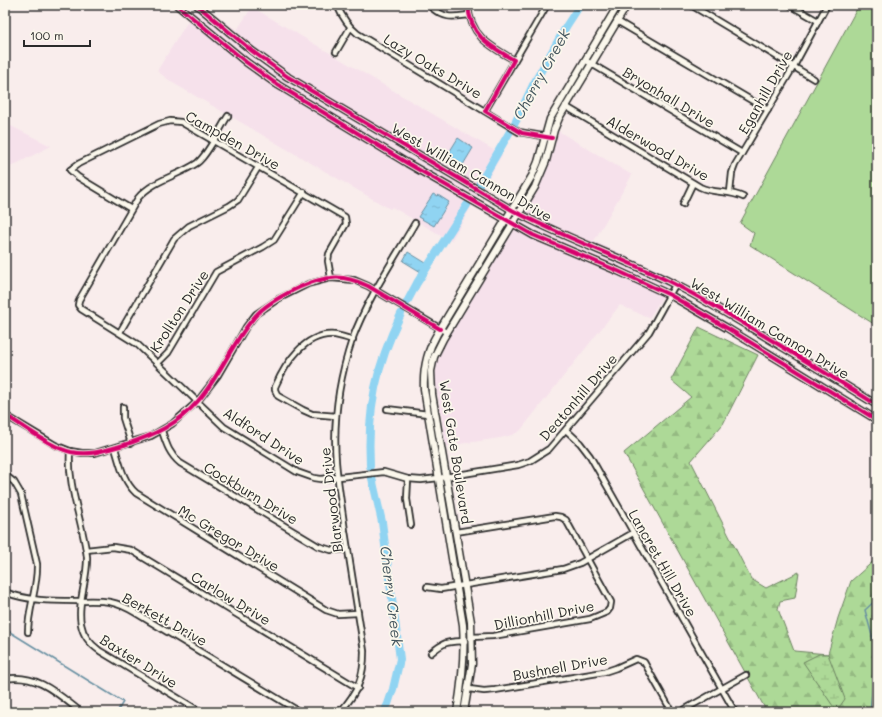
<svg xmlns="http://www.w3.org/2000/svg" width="882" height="717" font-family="Mali,sans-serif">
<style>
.built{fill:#f6e1eb}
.forest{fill:url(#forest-firs);stroke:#6c8261}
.wetland{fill:url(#wetland-marsh);stroke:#6c8261}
.green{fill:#add997;stroke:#6c8261}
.water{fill:url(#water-ripples);stroke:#6890a2}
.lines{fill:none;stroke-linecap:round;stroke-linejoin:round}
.stream{stroke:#6890a2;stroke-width:1.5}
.river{stroke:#90d4f2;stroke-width:8}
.minor-casing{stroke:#2b2b2b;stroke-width:8}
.major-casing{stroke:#2b2b2b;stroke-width:9}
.minor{stroke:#fbf7ec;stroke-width:4.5}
.major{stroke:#fbf7ec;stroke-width:6}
.cycleway-casing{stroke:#fbf7ec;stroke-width:6}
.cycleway{stroke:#d6006c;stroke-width:4}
.labels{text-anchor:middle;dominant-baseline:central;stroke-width:3.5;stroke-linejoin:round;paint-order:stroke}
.street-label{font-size:14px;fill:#2b2b2b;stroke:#fbf7ec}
.water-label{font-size:15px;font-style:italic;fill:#44555d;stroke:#fbf7ec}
</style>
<defs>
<pattern id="forest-firs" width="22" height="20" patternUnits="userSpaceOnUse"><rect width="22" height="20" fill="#add997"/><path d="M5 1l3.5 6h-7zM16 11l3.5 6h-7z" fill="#95ba82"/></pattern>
<pattern id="wetland-marsh" width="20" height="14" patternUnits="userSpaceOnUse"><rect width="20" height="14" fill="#add997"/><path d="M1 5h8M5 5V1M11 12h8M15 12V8" fill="none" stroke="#95ba82"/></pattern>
<pattern id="water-ripples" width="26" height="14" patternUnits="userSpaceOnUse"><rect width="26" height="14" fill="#90d4f2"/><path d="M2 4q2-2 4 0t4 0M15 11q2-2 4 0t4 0" fill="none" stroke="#7cb6d0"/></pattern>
</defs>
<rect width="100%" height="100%" fill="#f9edec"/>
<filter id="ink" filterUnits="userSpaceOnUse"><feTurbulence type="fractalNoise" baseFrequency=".025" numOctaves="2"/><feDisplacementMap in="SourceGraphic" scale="8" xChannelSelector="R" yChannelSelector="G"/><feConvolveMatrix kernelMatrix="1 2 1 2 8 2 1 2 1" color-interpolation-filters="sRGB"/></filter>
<g filter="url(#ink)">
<!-- built -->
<g class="built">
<polygon points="198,5 202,5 219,18 237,30 252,7 502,155 451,241 392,207 390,209 173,83 157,71"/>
<polygon points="5,123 51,146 10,167 5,165"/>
<polygon points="558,131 632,175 594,241 671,277 661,299 649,318 620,305 520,431 512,435 500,438 446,446 436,385 436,370 438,357 446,339 542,181 551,159"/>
</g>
<!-- forest -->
<polygon class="forest" points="699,327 758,355 723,424 691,461 751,579 766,588 799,572 795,598 780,601 778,609 794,651 828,654 838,618 851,581 877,558 877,712 767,712 624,453 691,397 671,380"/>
<!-- wetland -->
<polygon class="wetland" points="819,654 828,654 845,699 840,706 833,706 803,662"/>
<!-- green -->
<polygon class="green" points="859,5 877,5 877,326 750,245 754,233 740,223"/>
<!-- water -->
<g class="water">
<polygon points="458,138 473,148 461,168 445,159"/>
<polygon points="433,194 437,196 438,195 449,202 434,226 418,217"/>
<polygon points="408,252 426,263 421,272 403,261"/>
</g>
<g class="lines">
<!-- stream -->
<g class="stream">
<polyline points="5,629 123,702 117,712"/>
<polyline points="870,712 876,654 874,643 865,610 877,599"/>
</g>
<!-- river -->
<g class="river">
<polyline points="479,185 516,121 533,85 567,25 580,5"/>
<polyline points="407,302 417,283 467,205"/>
<path d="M370,466C367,409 376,366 401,314"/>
<polyline points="372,478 382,522 400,659 393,689 388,704 384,712"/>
</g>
<!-- minor casing -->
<g class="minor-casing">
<g id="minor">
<path d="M337,5C342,17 348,26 358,34L519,132L548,137"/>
<path d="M468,5C470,36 490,46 514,60"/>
<polyline points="691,5 814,79"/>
<polyline points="790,5 818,21"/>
<path d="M432,8C446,19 452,17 469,15"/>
<polyline points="617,21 768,110"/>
<polyline points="336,52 350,28"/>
<polyline points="585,60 742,153"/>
<path d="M565,106L700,187C714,194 729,190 743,197"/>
<polyline points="485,111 547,5"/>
<path d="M228,116C220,128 208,155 197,163C178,176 153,180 138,198L79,300L78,305L81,309L137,344L224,427L297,472L314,478L321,479L384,472L408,479L421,480L439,478L518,465L530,461L549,449L649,332L675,285"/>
<polyline points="730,192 732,173 735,165 794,66 827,5"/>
<polyline points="683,204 693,183"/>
<polyline points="131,209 78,177 70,170 78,164 159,124 170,121 181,122 345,217 346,224 329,254 328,261 331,278"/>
<polyline points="120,332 174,239 189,226 229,206 238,200 259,166"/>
<polyline points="158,363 168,353 174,343 216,272 263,247 274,240 304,192"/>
<polyline points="123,407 123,418 131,443"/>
<polyline points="387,409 428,414"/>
<polyline points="5,415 55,445 70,451 82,453 95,453 151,436 172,424 198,401 218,375 246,327 256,314 278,299 308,284 331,278 354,280 368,286 446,332"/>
<path d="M336,416L312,414L303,410L278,396L275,390V387C285,364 305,332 335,335C341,336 347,338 353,340"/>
<polyline points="566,430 580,443 590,456 735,712"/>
<path d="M162,431C166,443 169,454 180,463L318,546L331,550L348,549"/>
<path d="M115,448C120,464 123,481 136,493L326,610L338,614L358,613"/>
<path d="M70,451C68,479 76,503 82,530C84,539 86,548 87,557C88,579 77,602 81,624C83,636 90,644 100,651L201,712"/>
<path d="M5,475L14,482L21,494L37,564C38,587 28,609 28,632"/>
<polyline points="408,479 407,499 411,525"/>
<polyline points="456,532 555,516 561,517 566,520 611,602 610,608 607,612 590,619 493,636 472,637"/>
<polyline points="86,550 113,547 131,550 358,688"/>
<polyline points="427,587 441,589 563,569 580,563 633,533"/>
<path d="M5,592C27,601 52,601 76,601C87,601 99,600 110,602C119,604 128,608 136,613L300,712"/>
<path d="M431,653C445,641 447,642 465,641"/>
<path d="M5,679C37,673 58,694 81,712"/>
<polyline points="469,689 484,691 495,690 604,672 616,668 636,659 644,662 672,712"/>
<path d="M340,712C358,692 364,677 364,651C358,611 351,571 345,531C342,508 338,485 336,462C333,421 339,379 352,340C367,299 393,261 415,223"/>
<polyline points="680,712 746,675"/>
</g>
</g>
<!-- major casing -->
<g class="major-casing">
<g id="major">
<polyline points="177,5 246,62 278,85 407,163 533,235 618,271 670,295 727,328 877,420"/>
<path d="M197,5L252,51L288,77L512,210C564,238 621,257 674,284C700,297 724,312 748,326C791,352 834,378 877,405"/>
<path d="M457,712C462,683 465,655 463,625L424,389C423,369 427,351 437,334L532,176L538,162L550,119L618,5"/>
<polyline points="464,712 472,664 471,622 432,394 431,371 434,357 443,339 535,187 546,161 554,130 559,118 627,5"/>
</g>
</g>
<!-- minor -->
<use href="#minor" class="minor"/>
<!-- major -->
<use href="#major" class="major"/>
<!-- cycleway casing -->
<g class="cycleway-casing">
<g id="cycleway">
<polyline points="177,5 246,62 278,85 407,163 533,235 618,271 670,295 727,328 877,420"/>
<path d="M197,5L252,51L288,77L512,210C564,238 621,257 674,284C700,297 724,312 748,326C791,352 834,378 877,405"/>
<path d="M468,5C470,36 490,46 514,60L485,111L522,133L552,138"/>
<path d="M5,415C24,426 50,447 71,452C90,456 106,450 124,445C154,435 177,425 198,401C220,376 231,345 252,320C265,302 308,280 331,278C344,276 357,281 368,286L440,329"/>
</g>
</g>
<!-- cycleway -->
<use href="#cycleway" class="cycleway"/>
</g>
</g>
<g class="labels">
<!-- street labels -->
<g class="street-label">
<text transform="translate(433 66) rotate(31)">Lazy Oaks Drive</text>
<text transform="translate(765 92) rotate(-60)">Eganhill Drive</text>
<text transform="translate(669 97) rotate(31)">Bryonhall Drive</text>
<text transform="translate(233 140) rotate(29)">Campden Drive</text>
<text transform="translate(658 148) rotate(30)">Alderwood Drive</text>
<text transform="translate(472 172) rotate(30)">West William Cannon Drive</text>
<text transform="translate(179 311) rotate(-57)">Krollton Drive</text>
<text transform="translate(770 328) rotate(31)">West William Cannon Drive</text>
<text transform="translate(578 397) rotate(-49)">Deatonhill Drive</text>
<text transform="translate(264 436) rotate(33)">Aldford Drive</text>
<text transform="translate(456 452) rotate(81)">West Gate Boulevard</text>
<text transform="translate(251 493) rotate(31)">Cockburn Drive</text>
<text transform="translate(331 500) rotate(-97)">Blarwood Drive</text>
<text transform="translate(229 538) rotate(31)">Mc Gregor Drive</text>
<text transform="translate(663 563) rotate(60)">Lancret Hill Drive</text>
<text transform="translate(231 598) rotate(31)">Carlow Drive</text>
<text transform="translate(544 615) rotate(-11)">Dillionhill Drive</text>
<text transform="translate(165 619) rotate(29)">Berkett Drive</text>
<text transform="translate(139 661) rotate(32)">Baxter Drive</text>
<text transform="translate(560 667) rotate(-10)">Bushnell Drive</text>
</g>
<!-- water labels -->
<g class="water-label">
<text transform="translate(541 74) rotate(-61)">Cherry Creek</text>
<text transform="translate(392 596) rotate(83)">Cherry Creek</text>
</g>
</g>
<!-- margin -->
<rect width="882" height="717" fill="none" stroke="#fbf7ec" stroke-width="20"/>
<rect x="10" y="10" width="862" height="697" fill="none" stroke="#2b2b2b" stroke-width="1.5" filter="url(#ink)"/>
<!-- scale -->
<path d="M24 40v6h66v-6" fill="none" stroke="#2b2b2b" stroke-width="2"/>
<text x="30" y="40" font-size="12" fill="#2b2b2b" stroke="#fbf7ec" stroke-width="3" paint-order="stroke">100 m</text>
</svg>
